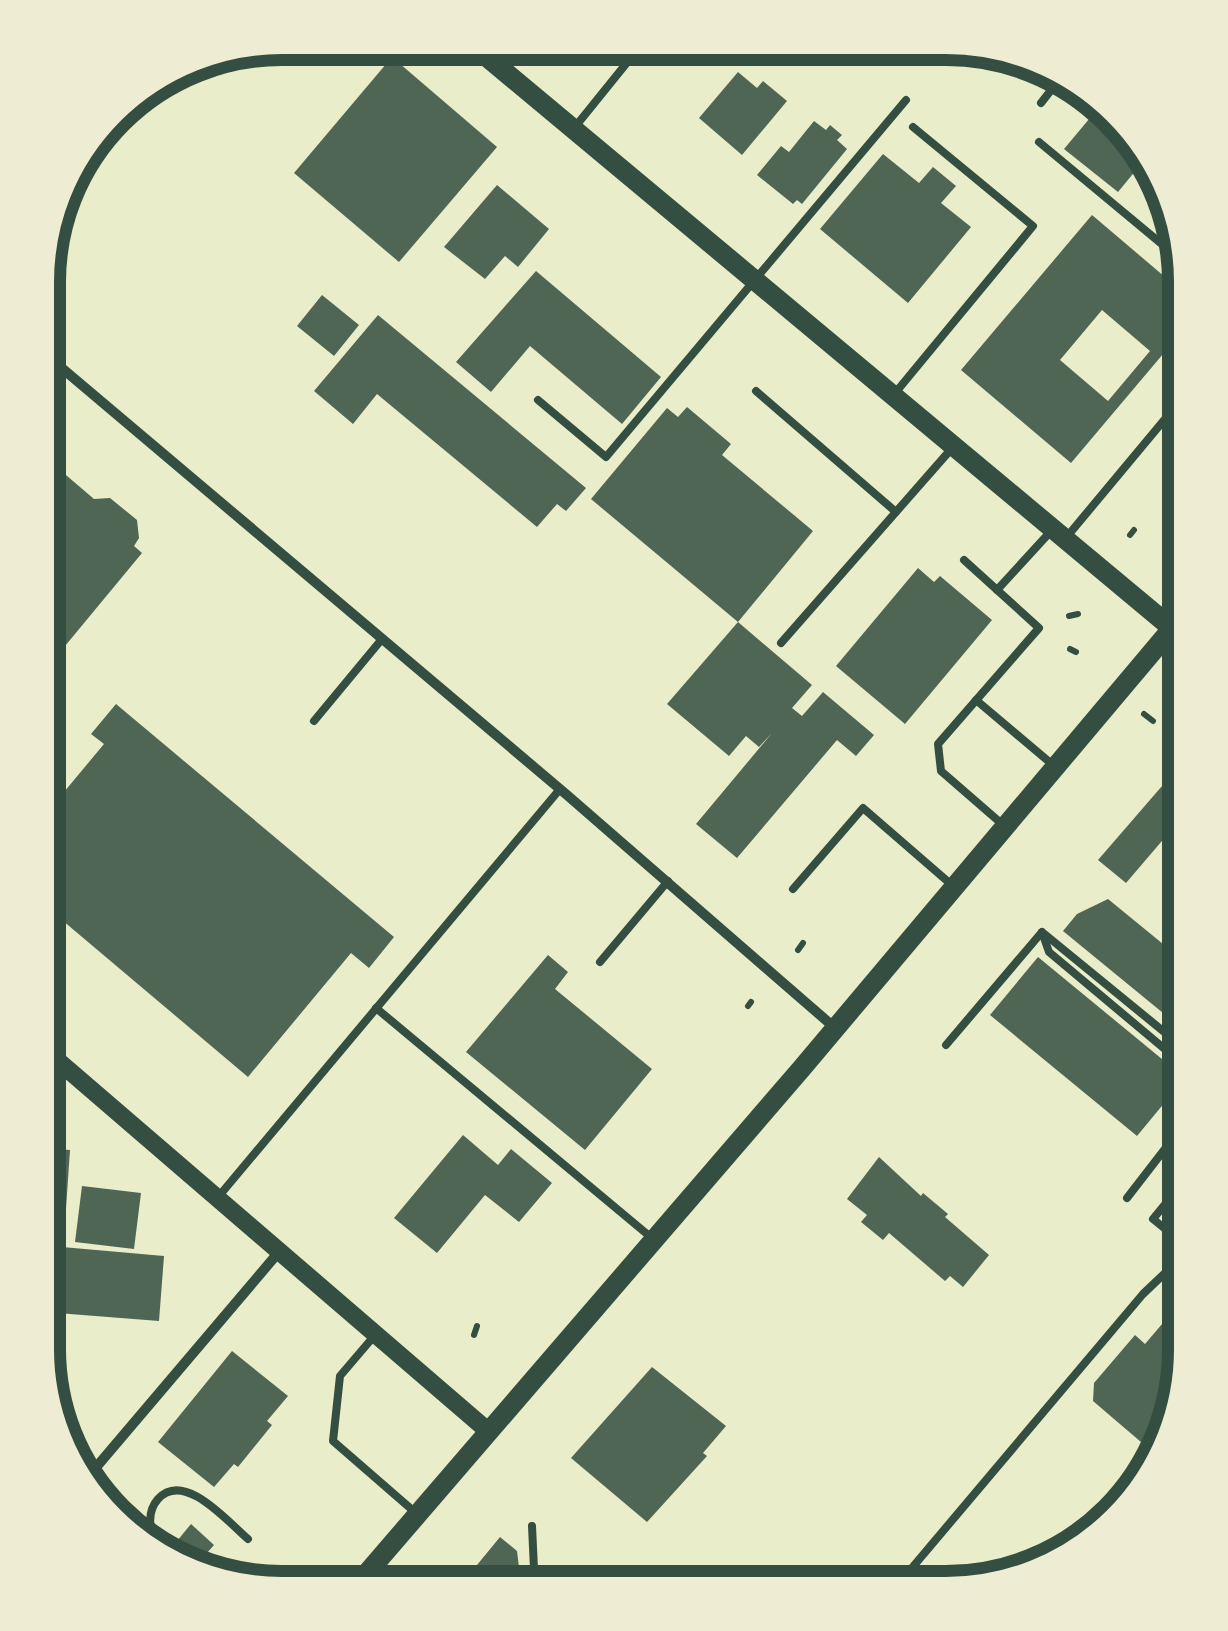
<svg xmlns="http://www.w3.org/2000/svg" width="1228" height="1631" font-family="Jost,sans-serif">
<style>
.building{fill:#4f6655;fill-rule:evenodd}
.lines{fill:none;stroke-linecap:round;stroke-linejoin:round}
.path{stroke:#344e41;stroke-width:6}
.service{stroke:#344e41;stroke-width:8}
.minor{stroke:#344e41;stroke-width:10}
.tertiary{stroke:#344e41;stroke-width:18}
.secondary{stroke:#344e41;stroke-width:20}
.rim{fill:none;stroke:#344e41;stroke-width:12}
</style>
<rect width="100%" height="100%" fill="#e9edc9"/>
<!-- building -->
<g class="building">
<polygon points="922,45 955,45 941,61"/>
<polygon points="982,46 1020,60 1011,71"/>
<polygon points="581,50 604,50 594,62"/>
<polygon points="392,57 497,147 399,262 294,173"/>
<polygon points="738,72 757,88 763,81 787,101 742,155 699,118"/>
<polygon points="1100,106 1146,158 1118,192 1064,149"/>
<polygon points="814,121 826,130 830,125 842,135 837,140 847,149 802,204 797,200 793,204 757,175 781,146 789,152"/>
<polygon points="883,154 919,183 933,167 956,186 941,203 971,227 908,303 820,229"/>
<polygon points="497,185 549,229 518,267 505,256 485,279 444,247"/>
<path d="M1092,215L1185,294V328L1071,463L961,370ZM1102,310L1150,351L1108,401L1060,360Z"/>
<polygon points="536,271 661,377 622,424 530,346 491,392 456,362"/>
<polygon points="322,295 359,325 334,356 297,326"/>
<polygon points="378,315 586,488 566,511 557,504 537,527 377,394 353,424 314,391"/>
<polygon points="687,407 731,444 722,455 813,531 738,622 591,499 667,408 678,417"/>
<polygon points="53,464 94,499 110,498 137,520 139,538 134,546 142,553 46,669 44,474"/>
<polygon points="918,568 934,582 940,576 992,620 905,724 836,666"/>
<polygon points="738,622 812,685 792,708 802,716 823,692 874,735 856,756 837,740 737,858 696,824 772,733 759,747 746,736 729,756 667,704"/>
<polygon points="116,704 394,937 369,968 351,953 248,1077 43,904 44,816 104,744 91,734"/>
<polygon points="1175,771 1185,780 1185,814 1126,883 1098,860"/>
<polygon points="1108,899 1185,962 1185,1031 1063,931 1077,914"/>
<polygon points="1185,903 1185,935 1170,922"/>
<polygon points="548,955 568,972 555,989 652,1069 585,1150 466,1052"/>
<polygon points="1038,957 1185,1078 1137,1136 990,1015"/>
<polygon points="463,1135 498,1165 511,1149 552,1183 519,1222 485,1195 437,1253 394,1218"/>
<polygon points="43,1148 70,1150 64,1238 43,1236"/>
<polygon points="879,1157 921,1196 923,1193 948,1214 945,1217 989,1255 963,1287 950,1276 945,1281 889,1233 883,1240 861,1222 867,1215 847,1199"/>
<polygon points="82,1186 141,1193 134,1249 75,1242"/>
<polygon points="62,1247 164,1256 159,1321 57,1313"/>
<polygon points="1168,1317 1185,1332 1185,1366 1155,1454 1093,1401 1094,1383 1135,1335 1145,1344"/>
<polygon points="232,1351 288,1396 267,1421 272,1425 238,1467 234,1464 214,1487 158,1442"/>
<polygon points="652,1367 726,1426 703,1453 707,1456 647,1522 571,1458"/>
<polygon points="191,1524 214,1545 199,1562 177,1541"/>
<polygon points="500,1537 517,1551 519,1567 544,1587 469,1587 463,1582"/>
</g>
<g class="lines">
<!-- path -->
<g class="path">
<polyline points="1130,535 1134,530"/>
<polyline points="1069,616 1078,614"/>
<polyline points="1070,649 1076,652"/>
<polyline points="1144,714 1153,721"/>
<polyline points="798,950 803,943"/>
<polyline points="748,1006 751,1002"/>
<polyline points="474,1335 477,1326"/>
</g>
<!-- service -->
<g class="service">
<polyline points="1041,103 1062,76"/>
<polyline points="575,127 638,49"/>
<polyline points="1039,142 1181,260"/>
<polyline points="756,391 896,512"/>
<polyline points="896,392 1033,226 913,127"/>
<polyline points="538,400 606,457 906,100"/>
<polyline points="1065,539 1185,395"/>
<polyline points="964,560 1039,628 938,744 941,771 1002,824"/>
<polyline points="997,590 1052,530"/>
<polyline points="781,643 953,447"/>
<polyline points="976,700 1053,765"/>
<polyline points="314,721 382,639"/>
<polyline points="793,889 863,808 953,886"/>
<polyline points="1042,932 1049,952 1185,1066"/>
<polyline points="600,962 668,881"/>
<polyline points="376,1008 653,1239"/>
<polyline points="946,1045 1042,932 1185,1049"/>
<polyline points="219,1196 560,789"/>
<polyline points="1127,1198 1185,1123"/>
<polyline points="1185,1245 1153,1219 1185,1180"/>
<polyline points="375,1335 340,1376 333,1441 417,1514"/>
<polyline points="532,1526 534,1569 556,1587"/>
<path d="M192,1564L151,1529C149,1518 150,1508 158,1499C184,1470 227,1521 248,1539"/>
<polyline points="218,1574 221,1570 231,1579"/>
<polyline points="895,1588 1143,1294 1185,1254"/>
</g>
<!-- minor -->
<g class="minor">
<polyline points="44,353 567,795 835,1028"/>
<polyline points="87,1478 278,1253"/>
</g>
<!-- tertiary -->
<polyline class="tertiary" points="43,1048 488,1431"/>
<!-- secondary -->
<g class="secondary">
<polyline points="481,52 1185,639"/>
<polyline points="355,1587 802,1068 1185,613"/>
</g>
</g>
<!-- crop -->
<path d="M0 0H1228V1631H0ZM282 60H946A222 222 0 0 1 1168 282V1349A222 222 0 0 1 946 1571H282A222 222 0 0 1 60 1349V282A222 222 0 0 1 282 60Z" fill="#eeecd3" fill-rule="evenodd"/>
<path class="rim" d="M282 60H946A222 222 0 0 1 1168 282V1349A222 222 0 0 1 946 1571H282A222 222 0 0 1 60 1349V282A222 222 0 0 1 282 60Z"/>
</svg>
